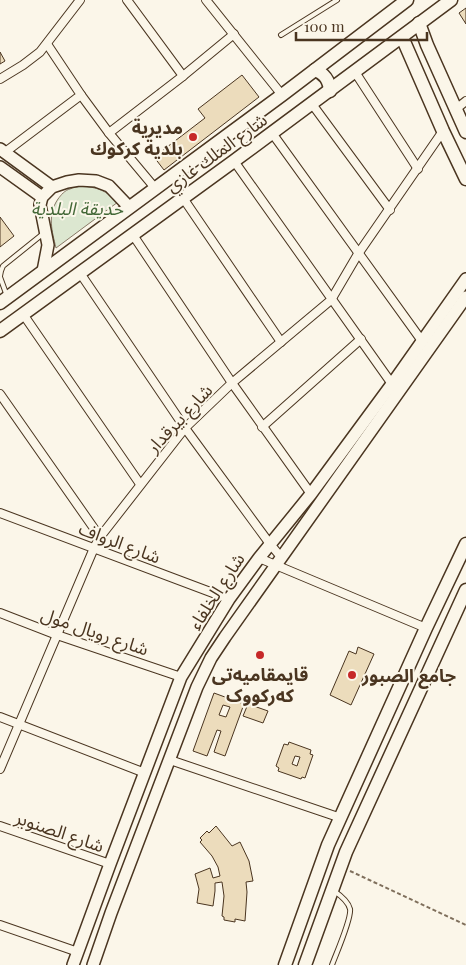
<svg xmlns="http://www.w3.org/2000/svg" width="466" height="965" font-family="'Playfair Display','Noto Sans Arabic',serif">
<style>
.green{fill:#dce7d0;stroke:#887966}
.building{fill:#ecdcbc;stroke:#4a3520;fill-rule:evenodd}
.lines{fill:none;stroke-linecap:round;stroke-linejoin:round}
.lane-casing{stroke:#4a3520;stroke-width:6}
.street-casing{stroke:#4a3520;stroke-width:10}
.secondary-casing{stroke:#4a3520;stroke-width:14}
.primary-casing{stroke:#4a3520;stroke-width:15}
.path{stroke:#7f6f5c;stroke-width:2;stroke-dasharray:4 2.5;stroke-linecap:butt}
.lane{stroke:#fbf6e9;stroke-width:4}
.street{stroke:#fbf6e9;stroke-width:8}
.secondary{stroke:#fbf6e9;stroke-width:11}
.primary{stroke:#fbf6e9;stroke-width:12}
.poi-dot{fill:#c62828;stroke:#fbf6e9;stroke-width:2}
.labels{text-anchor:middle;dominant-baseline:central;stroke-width:4;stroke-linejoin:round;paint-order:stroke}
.poi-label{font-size:18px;font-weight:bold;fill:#4a3520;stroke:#fbf6e9;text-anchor:end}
.street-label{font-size:18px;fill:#4a3520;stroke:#fbf6e9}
.park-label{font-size:18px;font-style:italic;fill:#436837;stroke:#fbf6e9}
</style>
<rect width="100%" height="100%" fill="#fbf6e9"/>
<!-- green -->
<path class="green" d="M81,186C97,187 107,191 118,202L56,248C52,231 47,215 58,199C61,195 65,190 70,189C73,187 78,187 81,186Z"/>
<!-- building -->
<g class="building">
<polygon points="466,8 466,24 459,13"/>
<polygon points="0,52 5,61 0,64"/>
<polygon points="242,75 259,97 164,170 154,157 205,118 198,109"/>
<polygon points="0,217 14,236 0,247"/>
<polygon points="358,647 374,654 351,705 330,695 349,651 356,654"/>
<path d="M214,693L244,704L225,756L214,752L221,731L217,730L207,756L193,751ZM223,705L230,707L226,717L219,715Z"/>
<polygon points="248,704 268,711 263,723 243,716"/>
<path d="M289,742L311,750L310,754L313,755L305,778L302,777L301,779L278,771L279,768L276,766L284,744L288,745ZM295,756L300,757L297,766L292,764Z"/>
<polygon points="216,826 232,846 240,842 249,861 253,881 246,882 247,892 245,921 235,919 235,922 224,920 224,917 222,916 224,896 222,882 215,883 215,891 213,906 197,903 199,889 195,874 210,868 213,878 220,876 218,867 212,856 200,842 202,840 200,838 207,831 209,833"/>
</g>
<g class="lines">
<!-- lane casing -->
<g class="lane-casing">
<g id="lane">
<polyline points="281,35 337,0"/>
<polyline points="0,276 1,271 3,266 44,233"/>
<polyline points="0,277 7,296"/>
<path d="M332,965C336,954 352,918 350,909C348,901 340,895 334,891"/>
</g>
</g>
<!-- street casing -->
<g class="street-casing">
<g id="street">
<polyline points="127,0 183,76"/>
<polyline points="206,0 282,95"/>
<polyline points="355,72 418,169"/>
<polyline points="0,79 23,65 40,52 80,0"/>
<polyline points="81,95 109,133 155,188"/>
<polyline points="312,104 390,210"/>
<polyline points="456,109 466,101"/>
<polyline points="109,133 183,76 234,34"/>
<polyline points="272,133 422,341"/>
<polyline points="4,153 81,95 47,44"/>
<polyline points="234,161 392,384"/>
<polyline points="183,198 281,342"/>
<polyline points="133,235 232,383 311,494"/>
<polyline points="80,273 185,428 270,544 281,557"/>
<polyline points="23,314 140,484"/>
<polyline points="0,394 100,537"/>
<polyline points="262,427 361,339"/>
<polyline points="0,513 229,599"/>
<polyline points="259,558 426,628"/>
<polyline points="0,613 57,635 181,677"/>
<polyline points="0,717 145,773"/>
<polyline points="170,760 341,818"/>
<polyline points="0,769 94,548 100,537 185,428 232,383 331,300 358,254 443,131"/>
<polyline points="0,826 110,864"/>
<polyline points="0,925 78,952"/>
</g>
</g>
<!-- secondary casing -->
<g class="secondary-casing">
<g id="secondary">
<polyline points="0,149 52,187"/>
<polyline points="0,167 42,197"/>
<polyline points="43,271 48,245 40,205 42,197 52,187 67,182 79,180 96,181 109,186 129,207"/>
<polyline points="73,965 110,864 181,677 229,599 259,558 311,494 392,384 466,279"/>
<polyline points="93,965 111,913 197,687 211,658 225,637 466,297"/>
</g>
</g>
<!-- primary casing -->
<g class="primary-casing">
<g id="primary">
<polyline points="419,23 427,45 466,132"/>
<polyline points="402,37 443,131 466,179"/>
<path d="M315,70C325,74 329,80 330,91"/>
<polyline points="0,303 282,95 407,0"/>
<polyline points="0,331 234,161 451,0"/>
<polyline points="285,965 328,845 426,628 466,544"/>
<polyline points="305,965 346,852 466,590"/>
</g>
</g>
<!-- path -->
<polyline class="path" points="350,871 466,925"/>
<!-- lane -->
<use href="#lane" class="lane"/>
<!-- street -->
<use href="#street" class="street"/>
<!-- secondary -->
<use href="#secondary" class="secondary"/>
<!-- primary -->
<use href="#primary" class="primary"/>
</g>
<!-- markers -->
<g class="poi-dot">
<circle cx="193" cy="137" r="5"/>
<circle cx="260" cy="655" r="5"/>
<circle cx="352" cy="675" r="5"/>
</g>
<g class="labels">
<!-- poi labels -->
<g class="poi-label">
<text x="183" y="127">مديرية<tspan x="183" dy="21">بلدية كركوك</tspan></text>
<text x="260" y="674" text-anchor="middle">قایمقامیەتی<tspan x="260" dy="21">کەرکووک</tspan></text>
<text x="362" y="675" text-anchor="start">جامع الصبور</text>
</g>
<!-- street labels -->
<g class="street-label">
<text transform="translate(216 152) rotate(-36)">شارع الملك غازي</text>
<text transform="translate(179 418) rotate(-47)">شارع بيرقدار</text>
<text transform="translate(120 542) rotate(21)">شارع الرواف</text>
<text transform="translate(216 591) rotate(-57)">شارع الخلفاء</text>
<text transform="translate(95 631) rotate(19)">شارع رويال مول</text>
<text transform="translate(60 831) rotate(19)">شارع الصنوبر</text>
</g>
<!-- park labels -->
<g class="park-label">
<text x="77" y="208">حديقة البلدية</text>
</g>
</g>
<!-- scale -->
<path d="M296 32v8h131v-8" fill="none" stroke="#4a3520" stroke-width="2.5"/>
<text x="304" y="32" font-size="15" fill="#4a3520" stroke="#fbf6e9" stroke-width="4" paint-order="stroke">100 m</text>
</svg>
